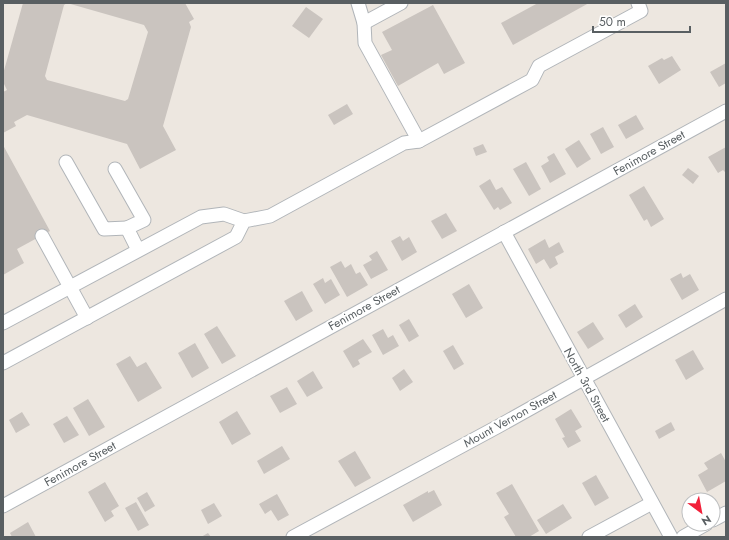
<svg xmlns="http://www.w3.org/2000/svg" width="729" height="540" font-family="Jost,sans-serif">
<style>
.building{fill:#cac4bf;fill-rule:evenodd}
.lines{fill:none;stroke-linecap:round;stroke-linejoin:round}
.minor-casing{stroke:#b1b5b9;stroke-width:15}
.minor{stroke:#fff;stroke-width:13}
.labels{text-anchor:middle;dominant-baseline:central;stroke-width:4;stroke-linejoin:round;paint-order:stroke}
.street-label{font-size:12px;fill:#595f62;stroke:#fff}
</style>
<rect width="100%" height="100%" fill="#ede7e0"/>
<!-- building -->
<g class="building">
<path d="M23,3H185L194,19L189,22L191,27L163,126L176,150L140,169L127,144L27,115L14,122L16,126L3,133V92L7,90L3,82V74ZM67,3L144,25L148,32L128,99L125,101L47,80L45,76L64,5Z"/>
<polygon points="538,3 589,3 513,45 501,23"/>
<polygon points="433,5 465,63 444,74 438,63 398,86 381,55 392,50 382,32"/>
<polygon points="306,7 323,19 309,38 292,26"/>
<polygon points="672,56 681,70 659,84 648,66 662,58 664,60"/>
<polygon points="726,63 726,83 719,87 710,72"/>
<polygon points="347,104 353,114 334,125 328,115"/>
<polygon points="636,115 644,129 626,139 618,125"/>
<polygon points="603,127 614,147 601,154 590,134"/>
<polygon points="579,140 591,159 577,168 565,149"/>
<polygon points="483,144 487,152 476,156 473,148"/>
<polygon points="3,145 50,231 17,249 24,263 3,275"/>
<polygon points="726,147 726,173 723,170 718,173 708,157"/>
<polygon points="554,153 566,174 550,183 541,166 549,161 547,157"/>
<polygon points="526,162 541,189 529,196 513,169"/>
<polygon points="688,168 699,176 693,184 682,175"/>
<polygon points="490,179 496,190 502,187 512,203 500,210 498,207 494,210 479,186"/>
<polygon points="644,186 664,219 651,227 647,219 644,221 629,195"/>
<polygon points="446,213 457,231 442,239 431,221"/>
<polygon points="400,236 403,241 409,237 417,252 402,261 391,241"/>
<polygon points="545,239 549,248 559,242 564,252 555,257 558,264 550,269 544,259 536,264 528,249"/>
<polygon points="377,251 388,270 371,279 363,265 372,260 369,256"/>
<polygon points="341,261 345,268 351,264 356,274 360,272 368,285 347,297 330,267"/>
<polygon points="681,273 683,278 690,274 699,290 682,300 670,279"/>
<polygon points="323,278 325,283 331,279 340,295 325,304 313,284"/>
<polygon points="469,284 483,308 466,318 452,294"/>
<polygon points="302,291 313,311 296,321 284,301"/>
<polygon points="635,304 643,317 626,328 618,315"/>
<polygon points="409,319 419,336 409,342 399,325"/>
<polygon points="593,322 604,339 588,349 577,332"/>
<polygon points="217,326 236,356 222,364 204,334"/>
<polygon points="383,329 388,338 393,335 399,346 383,355 372,335"/>
<polygon points="363,339 372,352 358,360 360,364 353,368 343,351"/>
<polygon points="195,343 209,368 192,378 178,353"/>
<polygon points="453,345 464,364 454,370 443,351"/>
<polygon points="693,350 704,369 686,380 675,360"/>
<polygon points="130,356 137,367 146,362 162,388 138,402 116,364"/>
<polygon points="404,369 413,382 400,391 392,378"/>
<polygon points="313,371 323,388 307,397 297,381"/>
<polygon points="287,387 297,404 280,413 270,396"/>
<polygon points="88,399 105,427 89,436 73,408"/>
<polygon points="571,409 582,427 575,431 581,441 568,448 562,438 565,437 555,419"/>
<polygon points="237,411 251,434 232,445 219,422"/>
<polygon points="22,412 30,425 16,433 9,420"/>
<polygon points="67,416 79,435 64,443 53,424"/>
<polygon points="671,422 675,430 659,439 655,431"/>
<polygon points="282,446 290,459 264,474 257,461"/>
<polygon points="355,451 371,478 355,487 338,461"/>
<polygon points="721,453 726,462 726,481 707,492 698,475 708,469 704,463"/>
<polygon points="596,475 609,498 595,506 582,483"/>
<polygon points="105,482 119,506 111,511 114,516 105,522 88,492"/>
<polygon points="512,484 539,531 529,537 516,537 504,517 509,514 496,493"/>
<polygon points="434,490 442,505 413,522 403,505 428,491 428,493"/>
<polygon points="147,492 155,506 145,512 137,498"/>
<polygon points="277,494 289,515 278,521 271,510 265,514 259,504"/>
<polygon points="136,502 149,525 138,531 125,508"/>
<polygon points="214,503 222,516 208,524 201,510"/>
<polygon points="563,504 572,518 546,534 537,520"/>
<polygon points="28,522 36,537 12,537 10,533"/>
<polygon points="208,533 211,537 201,537"/>
</g>
<g class="lines">
<!-- minor casing -->
<g class="minor-casing">
<g id="minor">
<polyline points="358,3 364,23 365,43 419,141"/>
<polyline points="364,23 401,3"/>
<polyline points="66,162 104,229 127,228 138,250"/>
<polyline points="115,169 144,220 127,228"/>
<polyline points="504,232 671,537"/>
<polyline points="42,236 87,318"/>
<polyline points="3,323 201,217 224,214 244,221"/>
<polyline points="3,363 236,237 244,221 270,216 404,143 419,141 532,80 539,66 641,11 638,3"/>
<polyline points="3,506 726,111"/>
<polyline points="713,520 726,513"/>
<polyline points="293,537 497,427 726,299"/>
<polyline points="589,537 652,503"/>
<polyline points="683,537 706,524"/>
</g>
</g>
<!-- minor -->
<use href="#minor" class="minor"/>
</g>
<g class="labels">
<!-- street labels -->
<g class="street-label">
<text transform="translate(649 153) rotate(-29)">Fenimore Street</text>
<text transform="translate(364 308) rotate(-29)">Fenimore Street</text>
<text transform="translate(587 385) rotate(61)">North 3rd Street</text>
<text transform="translate(510 419) rotate(-29)">Mount Vernon Street</text>
<text transform="translate(80 464) rotate(-29)">Fenimore Street</text>
</g>
</g>
<!-- border -->
<rect width="729" height="540" fill="none" stroke="#595f62" stroke-width="8"/>
<!-- north arrow -->
<g transform="translate(701 512) rotate(148)"><circle r="19" fill="#ffffff" stroke="#bdbfc0"/>
<path d="M0-3L7 15L0 10L-7 15Z" fill="#f2213a"/>
<text y="-6" font-size="11" font-weight="bold" text-anchor="middle" fill="#595f62">N</text>
</g>
<!-- scale -->
<path d="M593 26v6h97v-6" fill="none" stroke="#595f62" stroke-width="2"/>
<text x="599" y="26" font-size="12" fill="#595f62" stroke="#ffffff" stroke-width="3" paint-order="stroke">50 m</text>
</svg>
